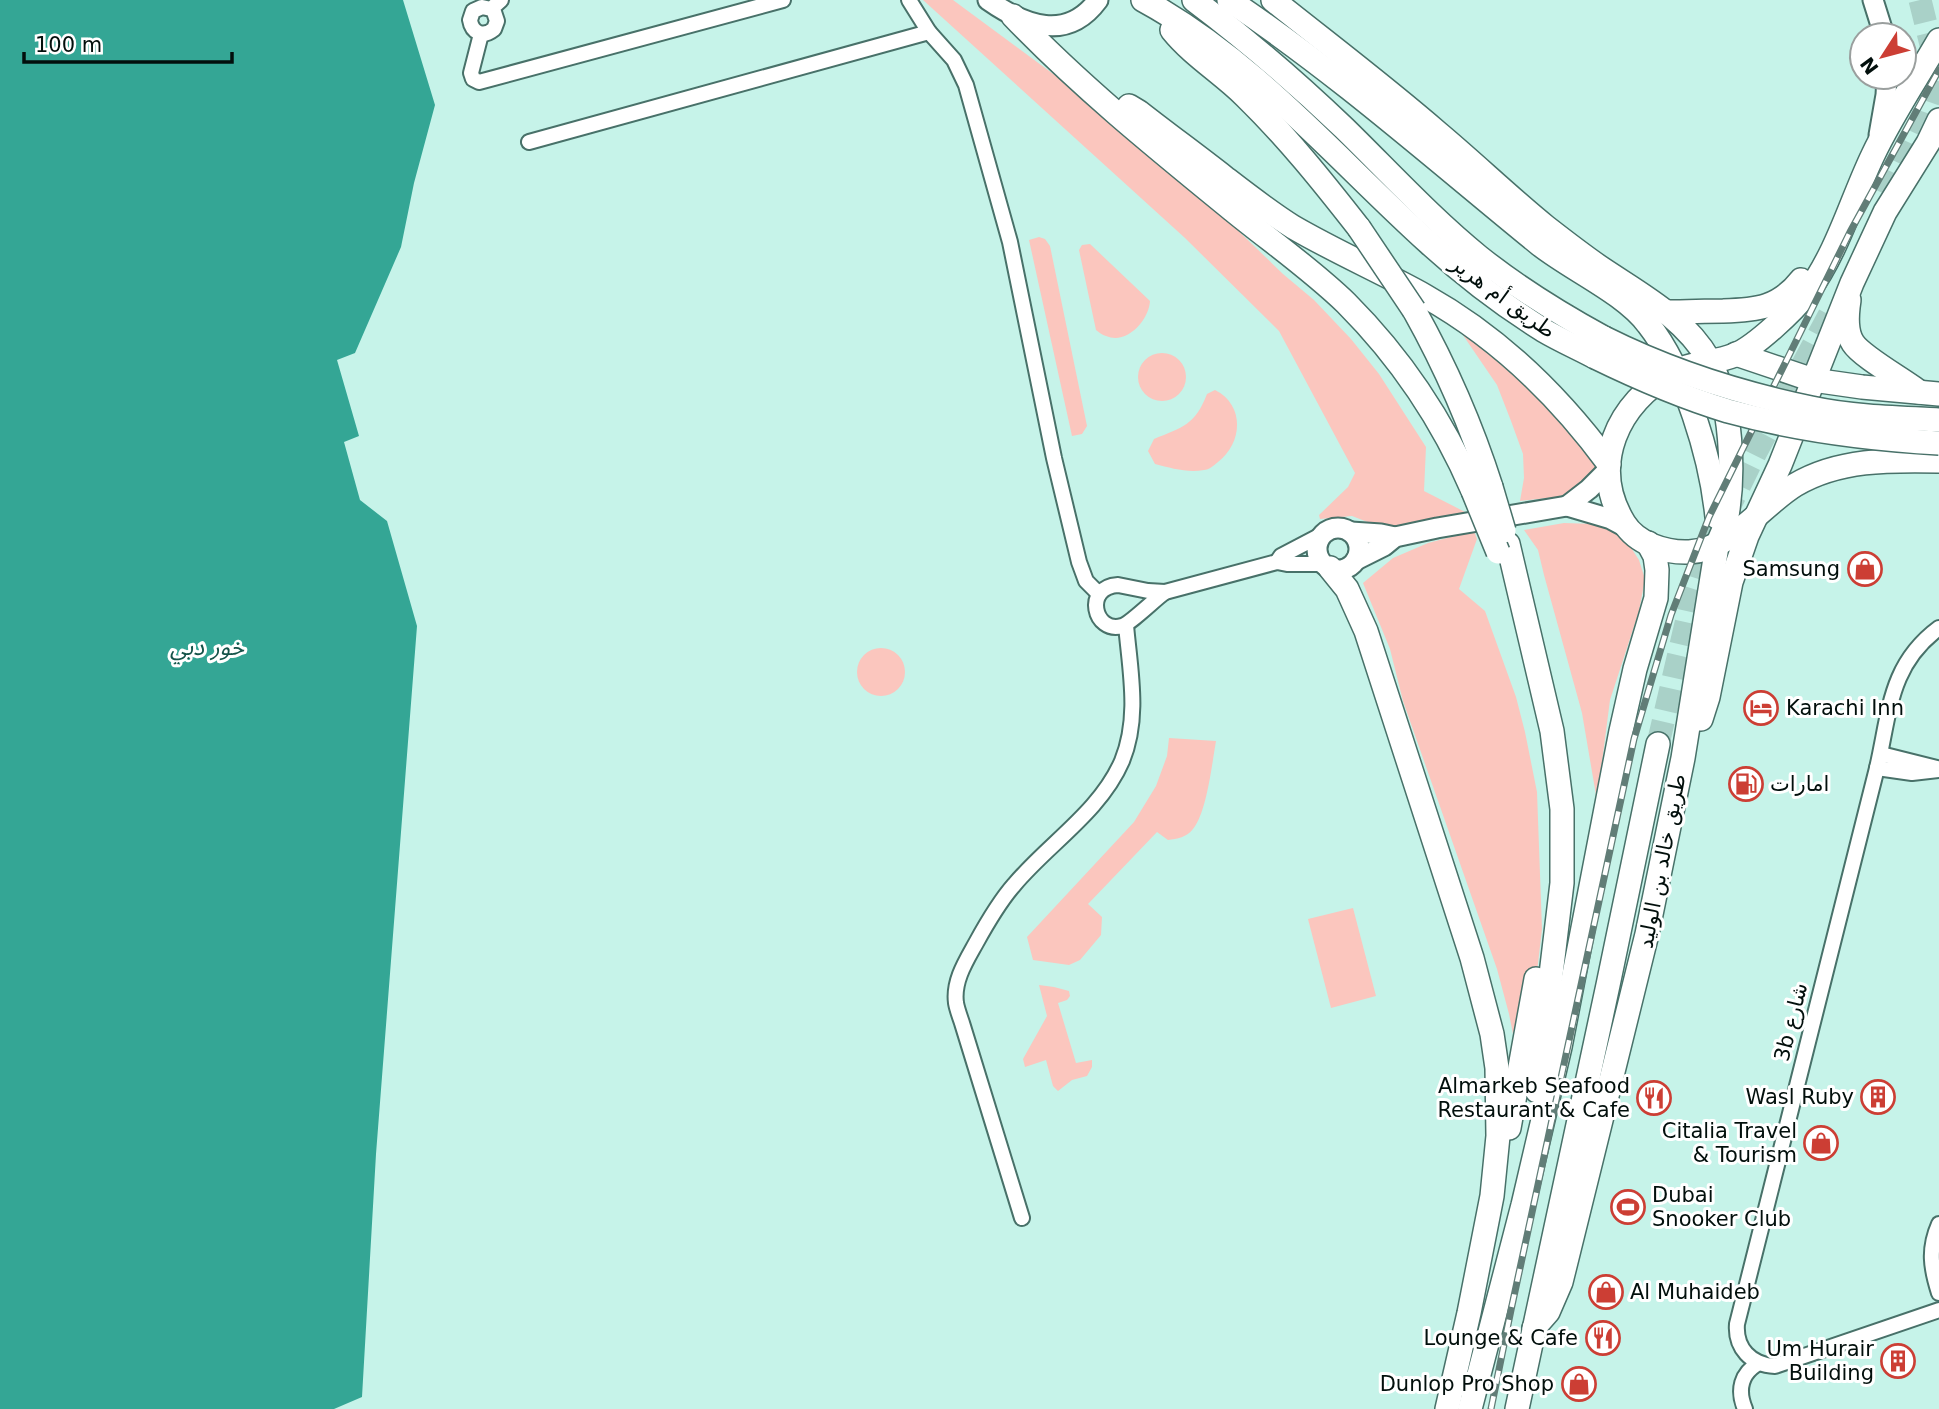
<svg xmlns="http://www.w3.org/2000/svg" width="1939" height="1409" font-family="'DejaVu Sans','Noto Sans Arabic',sans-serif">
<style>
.green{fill:#fbc6be}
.water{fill:#34a695}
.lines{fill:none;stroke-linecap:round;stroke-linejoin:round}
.primary-tunnel{stroke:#a9d1c8;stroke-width:23;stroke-dasharray:23 11;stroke-linecap:butt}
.street-casing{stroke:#487169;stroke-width:18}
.secondary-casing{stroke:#487169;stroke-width:23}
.primary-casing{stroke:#487169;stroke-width:26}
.street{stroke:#fff;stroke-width:14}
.secondary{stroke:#fff;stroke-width:19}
.primary{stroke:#fff;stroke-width:23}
.rail-casing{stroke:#617d77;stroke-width:7}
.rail{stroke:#fff;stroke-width:4.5;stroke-dasharray:13;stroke-linecap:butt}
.primary-bridge-casing{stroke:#487169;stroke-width:26;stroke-linecap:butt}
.primary-bridge{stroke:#fff;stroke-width:23}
.labels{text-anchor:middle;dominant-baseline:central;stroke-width:6;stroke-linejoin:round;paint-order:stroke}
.street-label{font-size:21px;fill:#020f0c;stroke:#fff}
.poi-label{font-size:21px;fill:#020f0c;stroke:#fff;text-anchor:end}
.water-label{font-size:23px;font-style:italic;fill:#145349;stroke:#fff}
</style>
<rect width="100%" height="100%" fill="#c6f3e9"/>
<!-- green -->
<g class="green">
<polygon points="923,0 953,0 1079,93 1191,185 1283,274 1314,300 1351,339 1379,374 1426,447 1424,491 1469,514 1413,526 1383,528 1352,516 1320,519 1319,515 1348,487 1355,473 1279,331 1185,238"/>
<polygon points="1039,237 1045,239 1050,246 1087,426 1082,434 1072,436 1029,240"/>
<path d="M1090,244L1150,301C1149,320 1127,345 1106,336C1102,335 1099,332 1096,330L1079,250L1082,245Z"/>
<polygon points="1454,322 1530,376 1601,469 1581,490 1557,497 1520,501 1524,478 1523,454 1511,421 1497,385"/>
<circle cx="1162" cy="377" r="24"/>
<path d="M1215,390C1245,405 1243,443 1218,462C1213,466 1209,470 1204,470C1187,473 1171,468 1155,464L1148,451L1154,439C1183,427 1195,425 1207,394Z"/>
<polygon points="1564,523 1595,524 1624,537 1639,560 1645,579 1639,611 1610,700 1597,801 1582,713 1544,575 1538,550 1524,530"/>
<polygon points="1474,531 1477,539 1459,589 1485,611 1516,697 1525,732 1537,792 1542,929 1530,1032 1517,1054 1509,1014 1497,969 1403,701 1390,649 1363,583 1393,558 1428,543"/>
<circle cx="881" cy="672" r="24"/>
<path d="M1169,738L1216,741C1212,763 1207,812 1193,829C1187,837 1177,839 1168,840L1157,832L1088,904L1102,917L1101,935L1080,960L1069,965L1033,960L1027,937L1134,822L1156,786L1167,756Z"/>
<polygon points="1353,908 1376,996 1331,1008 1308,919"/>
<polygon points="1039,985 1054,987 1069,991 1070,996 1067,1000 1058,1003 1076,1063 1092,1060 1092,1067 1087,1076 1072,1080 1058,1091 1053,1086 1046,1060 1025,1067 1023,1059 1047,1016"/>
</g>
<!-- water -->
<polygon class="water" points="0,0 403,0 435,105 414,183 401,247 355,353 337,360 359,436 344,442 360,500 387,521 417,626 376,1154 362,1397 334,1409 0,1409"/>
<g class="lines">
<!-- primary-tunnel -->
<g class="primary-tunnel">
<polyline points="1920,0 1936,65"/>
<polyline points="1887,195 1921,121 1938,72"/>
<polyline points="1658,744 1690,606 1701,571 1715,536 1756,452 1833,308"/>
</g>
<!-- street casing -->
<g class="street-casing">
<g id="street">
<polyline points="909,0 929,32 954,60 966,85 1010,242 1054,458 1079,562 1086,581 1099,594"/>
<path d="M491,9L494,12L497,21L494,29C483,38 472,33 470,20L473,11L482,7L491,9L501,0"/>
<polyline points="481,34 471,73 473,79 479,82 783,0"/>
<polyline points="529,142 929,32"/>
<polyline points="1277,562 1281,556 1323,534"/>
<path d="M1118,585L1148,591L1165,592C1155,599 1130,624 1122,626C1094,634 1083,587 1118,585Z"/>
<polyline points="1165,592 1277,562 1287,564 1324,564"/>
<path d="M1939,628C1889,665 1890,712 1877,768L1737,1324C1735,1348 1751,1365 1775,1366L1939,1310"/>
<polyline points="1881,754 1937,768"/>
<polyline points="1877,768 1912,773 1939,770"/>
<path d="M1022,1218L962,1023C960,1017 957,1009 956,1003C953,981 966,961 976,943C987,923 999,902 1014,885C1048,844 1100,812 1122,761C1140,717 1130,671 1126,625"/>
<path d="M1939,1224C1928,1249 1931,1268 1939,1293"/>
<path d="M1745,1409C1737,1390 1741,1373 1759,1363"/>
</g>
</g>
<!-- secondary casing -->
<g class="secondary-casing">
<g id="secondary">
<path d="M988,0C1025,26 1067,42 1098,0"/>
<polyline points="1873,0 1884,35"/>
<polyline points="1879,135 1886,95 1887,77"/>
<polyline points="1567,506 1589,489 1609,469"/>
<circle cx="1338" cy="549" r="21"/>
<polyline points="1351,532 1381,534 1395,537"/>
<polyline points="1356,560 1384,546 1395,537 1437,528 1567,506 1611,519 1626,527"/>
</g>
</g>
<!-- primary casing -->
<g class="primary-casing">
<g id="primary">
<path d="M1143,0C1255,61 1336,159 1429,243C1464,275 1503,305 1543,330C1560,340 1578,348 1595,357"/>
<path d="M1194,0C1247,40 1296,82 1344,128C1388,171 1431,218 1479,257C1518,288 1560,314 1604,338"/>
<path d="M1229,0C1338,73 1436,160 1538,243C1570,269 1624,292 1648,324C1685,371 1711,457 1717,517"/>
<path d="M1273,0C1328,44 1385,87 1438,133C1475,164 1509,197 1546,227C1564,241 1582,255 1601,268C1641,295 1684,317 1709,360C1732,401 1735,475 1726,521C1725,530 1720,537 1717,546L1683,758L1647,934L1561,1282L1548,1312L1534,1328"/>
<path d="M1013,16C1081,87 1159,150 1235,212C1272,242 1312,270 1346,303C1400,357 1443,421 1473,491"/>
<path d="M1172,30C1193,56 1222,73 1245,96C1287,137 1323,182 1359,228"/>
<path d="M1939,40C1917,78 1892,115 1873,155C1851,201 1838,251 1807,293C1794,310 1755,347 1735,355C1715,363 1693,362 1674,372C1617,402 1589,466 1624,523C1637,544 1666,553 1689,552C1731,550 1761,506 1795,485C1839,459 1889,460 1939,461"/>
<path d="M1129,106L1139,112C1167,134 1196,155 1224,177C1246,194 1269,212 1293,227C1336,252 1382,272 1425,296C1500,338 1559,396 1609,464"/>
<path d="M1849,300C1847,313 1845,331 1853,343C1862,357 1904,380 1919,392"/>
<path d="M1414,310C1447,369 1471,424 1491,487"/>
<path d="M1668,312C1687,312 1705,311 1723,311C1757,310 1779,308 1801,280"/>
<polyline points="1736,354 1813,380 1862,387 1939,394"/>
<polyline points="1508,544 1552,731 1562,809 1562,883 1537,1091"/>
<polyline points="1330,568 1347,589 1366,631 1472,958 1492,1034 1497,1068 1498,1136 1492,1196 1469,1313 1447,1409"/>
<polyline points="1701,719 1708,697 1731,582 1747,536 1780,465 1852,283 1885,212 1928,143 1939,120"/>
<polyline points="1509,1128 1536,979"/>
<polyline points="1470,1409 1523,1205 1560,1047 1621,731 1635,669 1656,598 1657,570 1655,556 1648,543"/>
<polyline points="1517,1409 1608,985 1658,744"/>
</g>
</g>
<!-- street -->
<use href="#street" class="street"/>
<!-- secondary -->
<use href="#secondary" class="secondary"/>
<!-- primary -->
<use href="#primary" class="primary"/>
<!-- rail casing -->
<g class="rail-casing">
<polyline id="rail" points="1491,1409 1511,1310 1634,739 1671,615 1709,517 1850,232 1939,70"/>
</g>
<!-- rail -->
<use href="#rail" class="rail"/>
<!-- primary-bridge casing -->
<g class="primary-bridge-casing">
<g id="primary-bridge">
<polyline points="1359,228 1414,310"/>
<path d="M1604,338C1670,371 1739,393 1811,408C1853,417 1896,418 1939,420"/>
<path d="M1595,357C1638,378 1682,397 1728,411C1797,430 1868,439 1939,443"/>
<polyline points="1491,487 1504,531"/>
<polyline points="1473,491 1498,552"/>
</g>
</g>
<!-- primary-bridge -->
<use href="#primary-bridge" class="primary-bridge"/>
</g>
<!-- icons -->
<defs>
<g id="shop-ring" transform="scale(1.75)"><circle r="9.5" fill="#fff" stroke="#cc3e34" stroke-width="1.5"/><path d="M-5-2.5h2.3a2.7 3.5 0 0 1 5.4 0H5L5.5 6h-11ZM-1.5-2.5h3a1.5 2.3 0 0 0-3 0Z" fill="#cc3e34"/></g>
<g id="hotel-ring" transform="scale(1.75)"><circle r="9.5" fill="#fff" stroke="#cc3e34" stroke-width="1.5"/><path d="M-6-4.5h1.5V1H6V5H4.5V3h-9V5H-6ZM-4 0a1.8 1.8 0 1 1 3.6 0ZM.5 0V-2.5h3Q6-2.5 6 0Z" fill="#cc3e34"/></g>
<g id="fuel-ring" transform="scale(1.75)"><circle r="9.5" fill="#fff" stroke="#cc3e34" stroke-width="1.5"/><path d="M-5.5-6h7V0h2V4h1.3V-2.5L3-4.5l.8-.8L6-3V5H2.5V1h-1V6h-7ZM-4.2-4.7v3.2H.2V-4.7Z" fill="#cc3e34"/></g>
<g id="building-ring" transform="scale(1.75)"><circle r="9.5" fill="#fff" stroke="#cc3e34" stroke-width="1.5"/><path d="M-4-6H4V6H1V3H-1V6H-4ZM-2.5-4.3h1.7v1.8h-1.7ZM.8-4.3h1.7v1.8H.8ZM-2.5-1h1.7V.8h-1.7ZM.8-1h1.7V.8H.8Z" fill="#cc3e34"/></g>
<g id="restaurant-ring" transform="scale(1.75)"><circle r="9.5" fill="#fff" stroke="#cc3e34" stroke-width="1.5"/><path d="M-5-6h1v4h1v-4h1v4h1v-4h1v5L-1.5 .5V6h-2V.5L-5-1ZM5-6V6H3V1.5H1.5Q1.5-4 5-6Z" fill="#cc3e34"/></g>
<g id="stadium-ring" transform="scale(1.75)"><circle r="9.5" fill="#fff" stroke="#cc3e34" stroke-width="1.5"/><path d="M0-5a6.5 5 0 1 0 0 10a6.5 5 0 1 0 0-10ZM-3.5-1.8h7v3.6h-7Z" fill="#cc3e34"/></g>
</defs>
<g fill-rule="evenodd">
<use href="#shop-ring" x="1865" y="569"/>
<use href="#hotel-ring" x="1761" y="708"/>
<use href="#fuel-ring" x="1746" y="784"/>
<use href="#building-ring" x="1878" y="1097"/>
<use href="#restaurant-ring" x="1654" y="1098"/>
<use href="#shop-ring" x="1821" y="1143"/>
<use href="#stadium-ring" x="1628" y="1207"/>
<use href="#shop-ring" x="1606" y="1292"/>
<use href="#restaurant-ring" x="1603" y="1338"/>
<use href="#building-ring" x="1898" y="1361"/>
<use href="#shop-ring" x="1579" y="1384"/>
</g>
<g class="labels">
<!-- street labels -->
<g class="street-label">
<text transform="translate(1503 297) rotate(36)">طريق أم هرير</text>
<text transform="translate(1662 861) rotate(-79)">طريق خالد بن الوليد</text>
<text transform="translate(1791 1022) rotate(-76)">3b شارع</text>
</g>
<!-- poi labels -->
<g class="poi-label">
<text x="1840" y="569">Samsung</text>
<text x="1786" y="708" text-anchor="start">Karachi Inn</text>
<text x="1770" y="784" text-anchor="start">امارات</text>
<text x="1630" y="1086">Almarkeb Seafood<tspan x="1630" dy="24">Restaurant &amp; Cafe</tspan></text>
<text x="1854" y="1097">Wasl Ruby</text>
<text x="1797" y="1131">Citalia Travel<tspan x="1797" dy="24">&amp; Tourism</tspan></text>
<text x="1652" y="1195" text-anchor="start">Dubai<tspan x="1652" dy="24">Snooker Club</tspan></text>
<text x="1630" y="1292" text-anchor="start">Al Muhaideb</text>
<text x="1578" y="1338">Lounge &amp; Cafe</text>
<text x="1874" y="1349">Um Hurair<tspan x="1874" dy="24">Building</tspan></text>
<text x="1554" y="1384">Dunlop Pro Shop</text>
</g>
<!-- water labels -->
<g class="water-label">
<text x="207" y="647">خور دبي</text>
</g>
</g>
<!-- north arrow -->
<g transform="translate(1883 56) rotate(234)"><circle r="33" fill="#ffffff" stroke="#9a9f9e" stroke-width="2"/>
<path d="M0-5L12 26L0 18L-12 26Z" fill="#cc3e34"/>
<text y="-10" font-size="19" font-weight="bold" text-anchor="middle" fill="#020f0c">N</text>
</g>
<!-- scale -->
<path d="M24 52v10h208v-10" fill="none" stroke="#020f0c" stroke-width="3.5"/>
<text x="35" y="52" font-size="21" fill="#020f0c" stroke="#ffffff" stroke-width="5" paint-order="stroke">100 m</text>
</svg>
